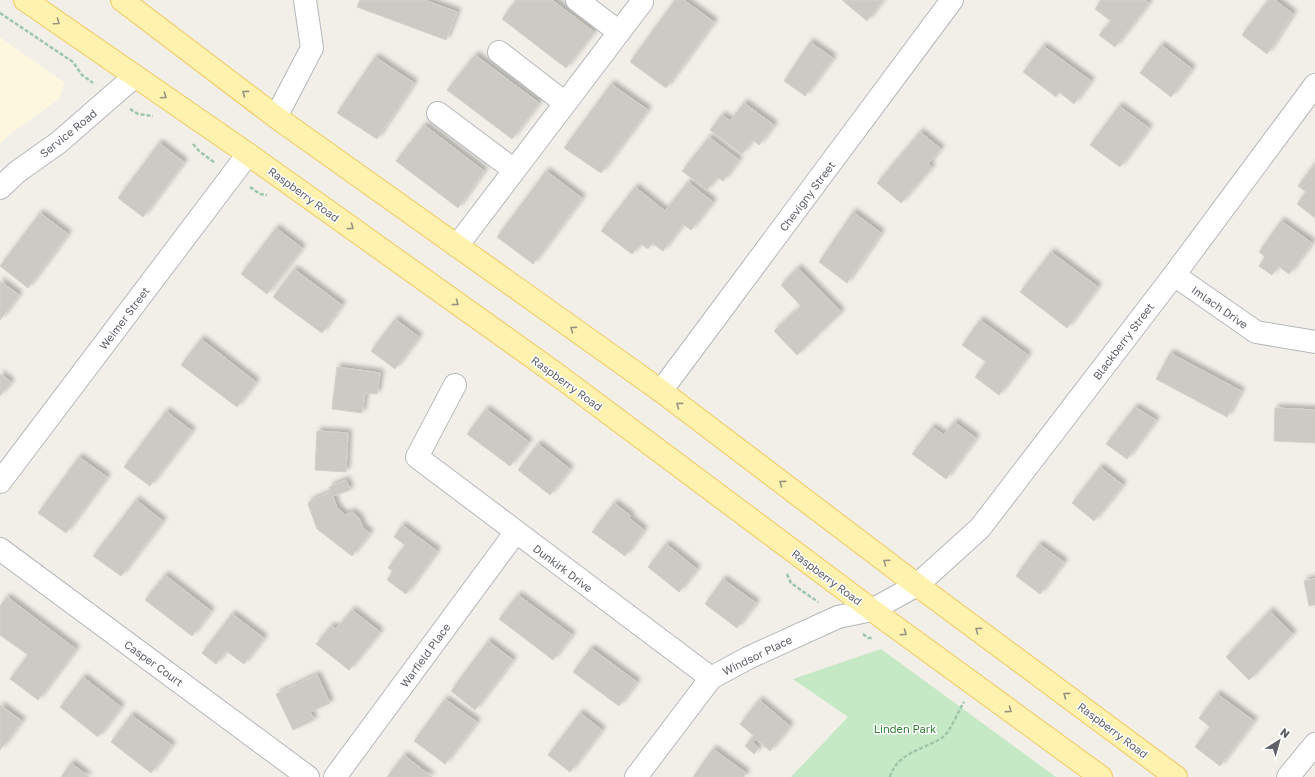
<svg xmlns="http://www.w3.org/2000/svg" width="1315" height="777" font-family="'Golos Text',sans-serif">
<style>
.commercial{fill:#fef7e0}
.green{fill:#c5e8c5}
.building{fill:#cccac5;stroke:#d6d1c6;filter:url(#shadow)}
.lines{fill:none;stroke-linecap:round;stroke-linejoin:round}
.minor-casing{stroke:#b5b8bc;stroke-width:24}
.major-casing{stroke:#f2c960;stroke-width:24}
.path{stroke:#9cc7a9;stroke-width:2.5;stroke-dasharray:4 2;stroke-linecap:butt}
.minor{stroke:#fff;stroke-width:22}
.major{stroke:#fff2af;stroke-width:22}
.oneway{stroke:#979581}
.labels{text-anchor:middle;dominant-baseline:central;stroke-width:3;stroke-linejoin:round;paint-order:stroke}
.street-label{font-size:11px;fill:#5f6368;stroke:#fff}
.park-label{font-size:11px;fill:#348238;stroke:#fff}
</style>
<defs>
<filter id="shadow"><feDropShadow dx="3.5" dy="-3.5" stdDeviation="2" flood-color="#0004"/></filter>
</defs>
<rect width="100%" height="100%" fill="#f1efe8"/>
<!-- commercial -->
<polygon class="commercial" points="0,37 65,83 58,100 9,135 0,144"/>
<!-- green -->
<polygon class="green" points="881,649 896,660 1056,777 791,777 848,717 793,679"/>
<!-- building -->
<g class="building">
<polygon points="360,0 424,0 457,12 446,40 357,7"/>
<polygon points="516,0 552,0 594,32 566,68 502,19"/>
<polygon points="675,0 684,0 714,22 666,88 630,62"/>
<polygon points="842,0 883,0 867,21"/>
<polygon points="1101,0 1145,0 1149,3 1115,47 1099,35 1111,21 1095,9"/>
<polygon points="1268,0 1275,0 1293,14 1267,54 1242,35"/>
<polygon points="810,42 833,58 805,96 784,81"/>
<polygon points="1161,45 1192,69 1171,97 1140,73"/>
<polygon points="1043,46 1091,81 1074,104 1059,92 1056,97 1023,72"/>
<polygon points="475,55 539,103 512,139 447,90"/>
<polygon points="375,57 414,83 377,139 337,113"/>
<polygon points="611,84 648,110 601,173 564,148"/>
<polygon points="744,103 774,125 759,145 753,140 742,154 710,130 722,115 730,121"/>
<polygon points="1119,106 1149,128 1120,167 1090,145"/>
<polygon points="424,125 484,171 458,208 396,161"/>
<polygon points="920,132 941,149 928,164 932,167 901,203 877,183"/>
<polygon points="709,137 739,160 723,181 717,177 707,190 682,171"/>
<polygon points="159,143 184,162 143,217 118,198"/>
<polygon points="1315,163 1315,218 1297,204 1306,192 1298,186"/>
<polygon points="546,171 582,198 533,264 497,237"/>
<polygon points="688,182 713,202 691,230 683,224 663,251 652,243 648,249 641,244 632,254 601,231 635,187 665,211"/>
<polygon points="853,212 881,233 847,283 819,262"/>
<polygon points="40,213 68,234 28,288 0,266"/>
<polygon points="1281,221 1312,243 1289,274 1278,266 1272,275 1259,266 1265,257 1259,252"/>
<polygon points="276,228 302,248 267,294 241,274"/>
<polygon points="1051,252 1098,287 1067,328 1020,292"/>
<polygon points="798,268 841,312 797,355 774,331 801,306 781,285"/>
<polygon points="294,269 342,305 322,333 273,297"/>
<polygon points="0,281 19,295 0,320"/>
<polygon points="395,319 419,337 395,369 371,351"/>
<polygon points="980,320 1028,355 999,395 975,377 986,362 962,345"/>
<polygon points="201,339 256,382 237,407 181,365"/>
<polygon points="1170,353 1241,391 1227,417 1156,379"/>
<polygon points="337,367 380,373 377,394 365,393 362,413 332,409"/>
<polygon points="0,374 11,382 0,396"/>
<polygon points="1135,407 1156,420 1127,459 1106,444"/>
<polygon points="1275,408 1315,410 1315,443 1274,441"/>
<polygon points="486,409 529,442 510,466 467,434"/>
<polygon points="166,411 192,431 150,486 124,467"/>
<polygon points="954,422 976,438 946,479 912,454 932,427 944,435"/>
<polygon points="317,431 348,433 346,472 315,470"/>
<polygon points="538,444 570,469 550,495 518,470"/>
<polygon points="79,457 107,477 66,533 38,513"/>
<polygon points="1100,467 1123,485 1094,521 1072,503"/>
<polygon points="346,480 350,490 333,496 337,508 345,515 352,512 359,518 363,528 370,533 352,556 317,529 308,504 310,501 331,492 329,487"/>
<polygon points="136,500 163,521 121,576 93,556"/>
<polygon points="614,503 631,516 629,518 644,530 625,556 592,532"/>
<polygon points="402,525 437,551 406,594 387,580 393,571 388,568 405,545 394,537"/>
<polygon points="666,544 697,569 679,592 648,567"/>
<polygon points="1039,544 1064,562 1040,594 1016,576"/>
<polygon points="165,575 211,611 192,636 145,600"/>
<polygon points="723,579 756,603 737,628 705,604"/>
<polygon points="1315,579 1315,605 1309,606 1304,581"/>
<polygon points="518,595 572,635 553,660 499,619"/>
<polygon points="7,597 76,649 38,700 10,679 28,655 0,635 0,606"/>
<polygon points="352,610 380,632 349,670 316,644 331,626 336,629"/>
<polygon points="1270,611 1293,634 1249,680 1226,657"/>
<polygon points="232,614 264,638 244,664 226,651 216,664 202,653"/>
<polygon points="488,641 513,660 475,710 451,691"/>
<polygon points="591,648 637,682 619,706 573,672"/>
<polygon points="317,675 330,703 310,712 314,720 293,730 276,694"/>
<polygon points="83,677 121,707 98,737 60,707"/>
<polygon points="1217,694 1254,721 1220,766 1195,747 1210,727 1199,718"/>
<polygon points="445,699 477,722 445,764 414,741"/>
<polygon points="759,700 790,726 770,751 756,739 753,742 759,748 754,754 745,746 754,736 740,724"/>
<polygon points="0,705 22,721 0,750"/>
<polygon points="580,713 602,730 570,772 548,755"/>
<polygon points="131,715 172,745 151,773 111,742"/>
<polygon points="713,749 746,773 744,777 693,777"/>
<polygon points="404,755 432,777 387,777"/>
<polygon points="71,763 89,777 61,777"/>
</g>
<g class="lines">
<!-- minor casing -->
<g class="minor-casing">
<g id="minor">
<polyline points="577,0 619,32"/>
<polyline points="499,52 565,103"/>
<polyline points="438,113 514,170"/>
<polyline points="276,117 312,48 305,0"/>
<polyline points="0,188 17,172 58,143 135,76"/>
<polyline points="457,246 642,2"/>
<polyline points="1174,275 1256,332 1315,342"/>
<polyline points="455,385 417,457 711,678"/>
<polyline points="661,391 952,0"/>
<polyline points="0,482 248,154"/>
<polyline points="0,549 308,777"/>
<polyline points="335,777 515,533"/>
<polyline points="636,777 711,678 748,658 838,617 872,610 917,585 980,528 1174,275 1315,85"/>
<polyline points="1288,777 1315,744"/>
</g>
</g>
<!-- major casing -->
<g class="major-casing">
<g id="major">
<polyline points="25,0 248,154 559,376 872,610 1101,777"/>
<polyline points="122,0 276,117 661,391 917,585 1176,777"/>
</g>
</g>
<!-- path -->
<g class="path">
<polyline points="0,13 73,62 82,75 93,83"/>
<polyline points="130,109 138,114 153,116"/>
<polyline points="193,144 199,151 215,163"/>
<polyline points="250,187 260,194 267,195"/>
<polyline points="787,574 791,583 818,602"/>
<polyline points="863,634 868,638 873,638"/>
<path d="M890,777C897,752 924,750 943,737C950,732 959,710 964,702"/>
</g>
<!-- minor -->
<use href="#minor" class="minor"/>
<!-- major -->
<use href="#major" class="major"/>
</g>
<!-- one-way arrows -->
<defs><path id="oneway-chevron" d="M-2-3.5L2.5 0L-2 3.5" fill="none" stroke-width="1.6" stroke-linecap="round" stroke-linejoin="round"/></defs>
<g class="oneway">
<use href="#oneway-chevron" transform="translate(57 22) rotate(35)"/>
<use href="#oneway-chevron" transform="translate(245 93) rotate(-143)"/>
<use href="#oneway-chevron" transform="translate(164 96) rotate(34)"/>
<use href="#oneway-chevron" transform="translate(351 227) rotate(36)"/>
<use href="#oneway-chevron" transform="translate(456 303) rotate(36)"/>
<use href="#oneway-chevron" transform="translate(573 329) rotate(-144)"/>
<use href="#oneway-chevron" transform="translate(679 405) rotate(-143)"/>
<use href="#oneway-chevron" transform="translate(782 483) rotate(-143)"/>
<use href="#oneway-chevron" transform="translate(886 562) rotate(-143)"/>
<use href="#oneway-chevron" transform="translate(978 630) rotate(-144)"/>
<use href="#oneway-chevron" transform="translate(904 633) rotate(36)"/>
<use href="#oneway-chevron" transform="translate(1066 695) rotate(-143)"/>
<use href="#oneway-chevron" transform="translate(1009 710) rotate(36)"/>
</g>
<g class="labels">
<!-- street labels -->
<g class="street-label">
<text transform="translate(68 133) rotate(-39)">Service Road</text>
<text transform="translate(304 194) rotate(36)">Raspberry Road</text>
<text transform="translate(807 196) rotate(-53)">Chevigny Street</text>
<text transform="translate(1220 307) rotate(35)">Imlach Drive</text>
<text transform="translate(124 318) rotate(-53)">Weimer Street</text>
<text transform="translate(1123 341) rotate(-53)">Blackberry Street</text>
<text transform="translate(567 383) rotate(36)">Raspberry Road</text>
<text transform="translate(563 568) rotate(37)">Dunkirk Drive</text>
<text transform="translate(827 577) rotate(37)">Raspberry Road</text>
<text transform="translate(425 655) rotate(-54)">Warfield Place</text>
<text transform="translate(757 655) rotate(-26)">Windsor Place</text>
<text transform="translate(154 663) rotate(36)">Casper Court</text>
<text transform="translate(1113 730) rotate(37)">Raspberry Road</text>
</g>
<!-- park labels -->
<g class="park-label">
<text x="905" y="728">Linden Park</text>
</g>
</g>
<!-- north arrow -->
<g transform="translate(1279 741) rotate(37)" stroke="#ffffff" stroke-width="3" paint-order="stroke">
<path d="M0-3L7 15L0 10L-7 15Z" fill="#5f6368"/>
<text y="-6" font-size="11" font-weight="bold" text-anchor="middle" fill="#5f6368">N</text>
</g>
</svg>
